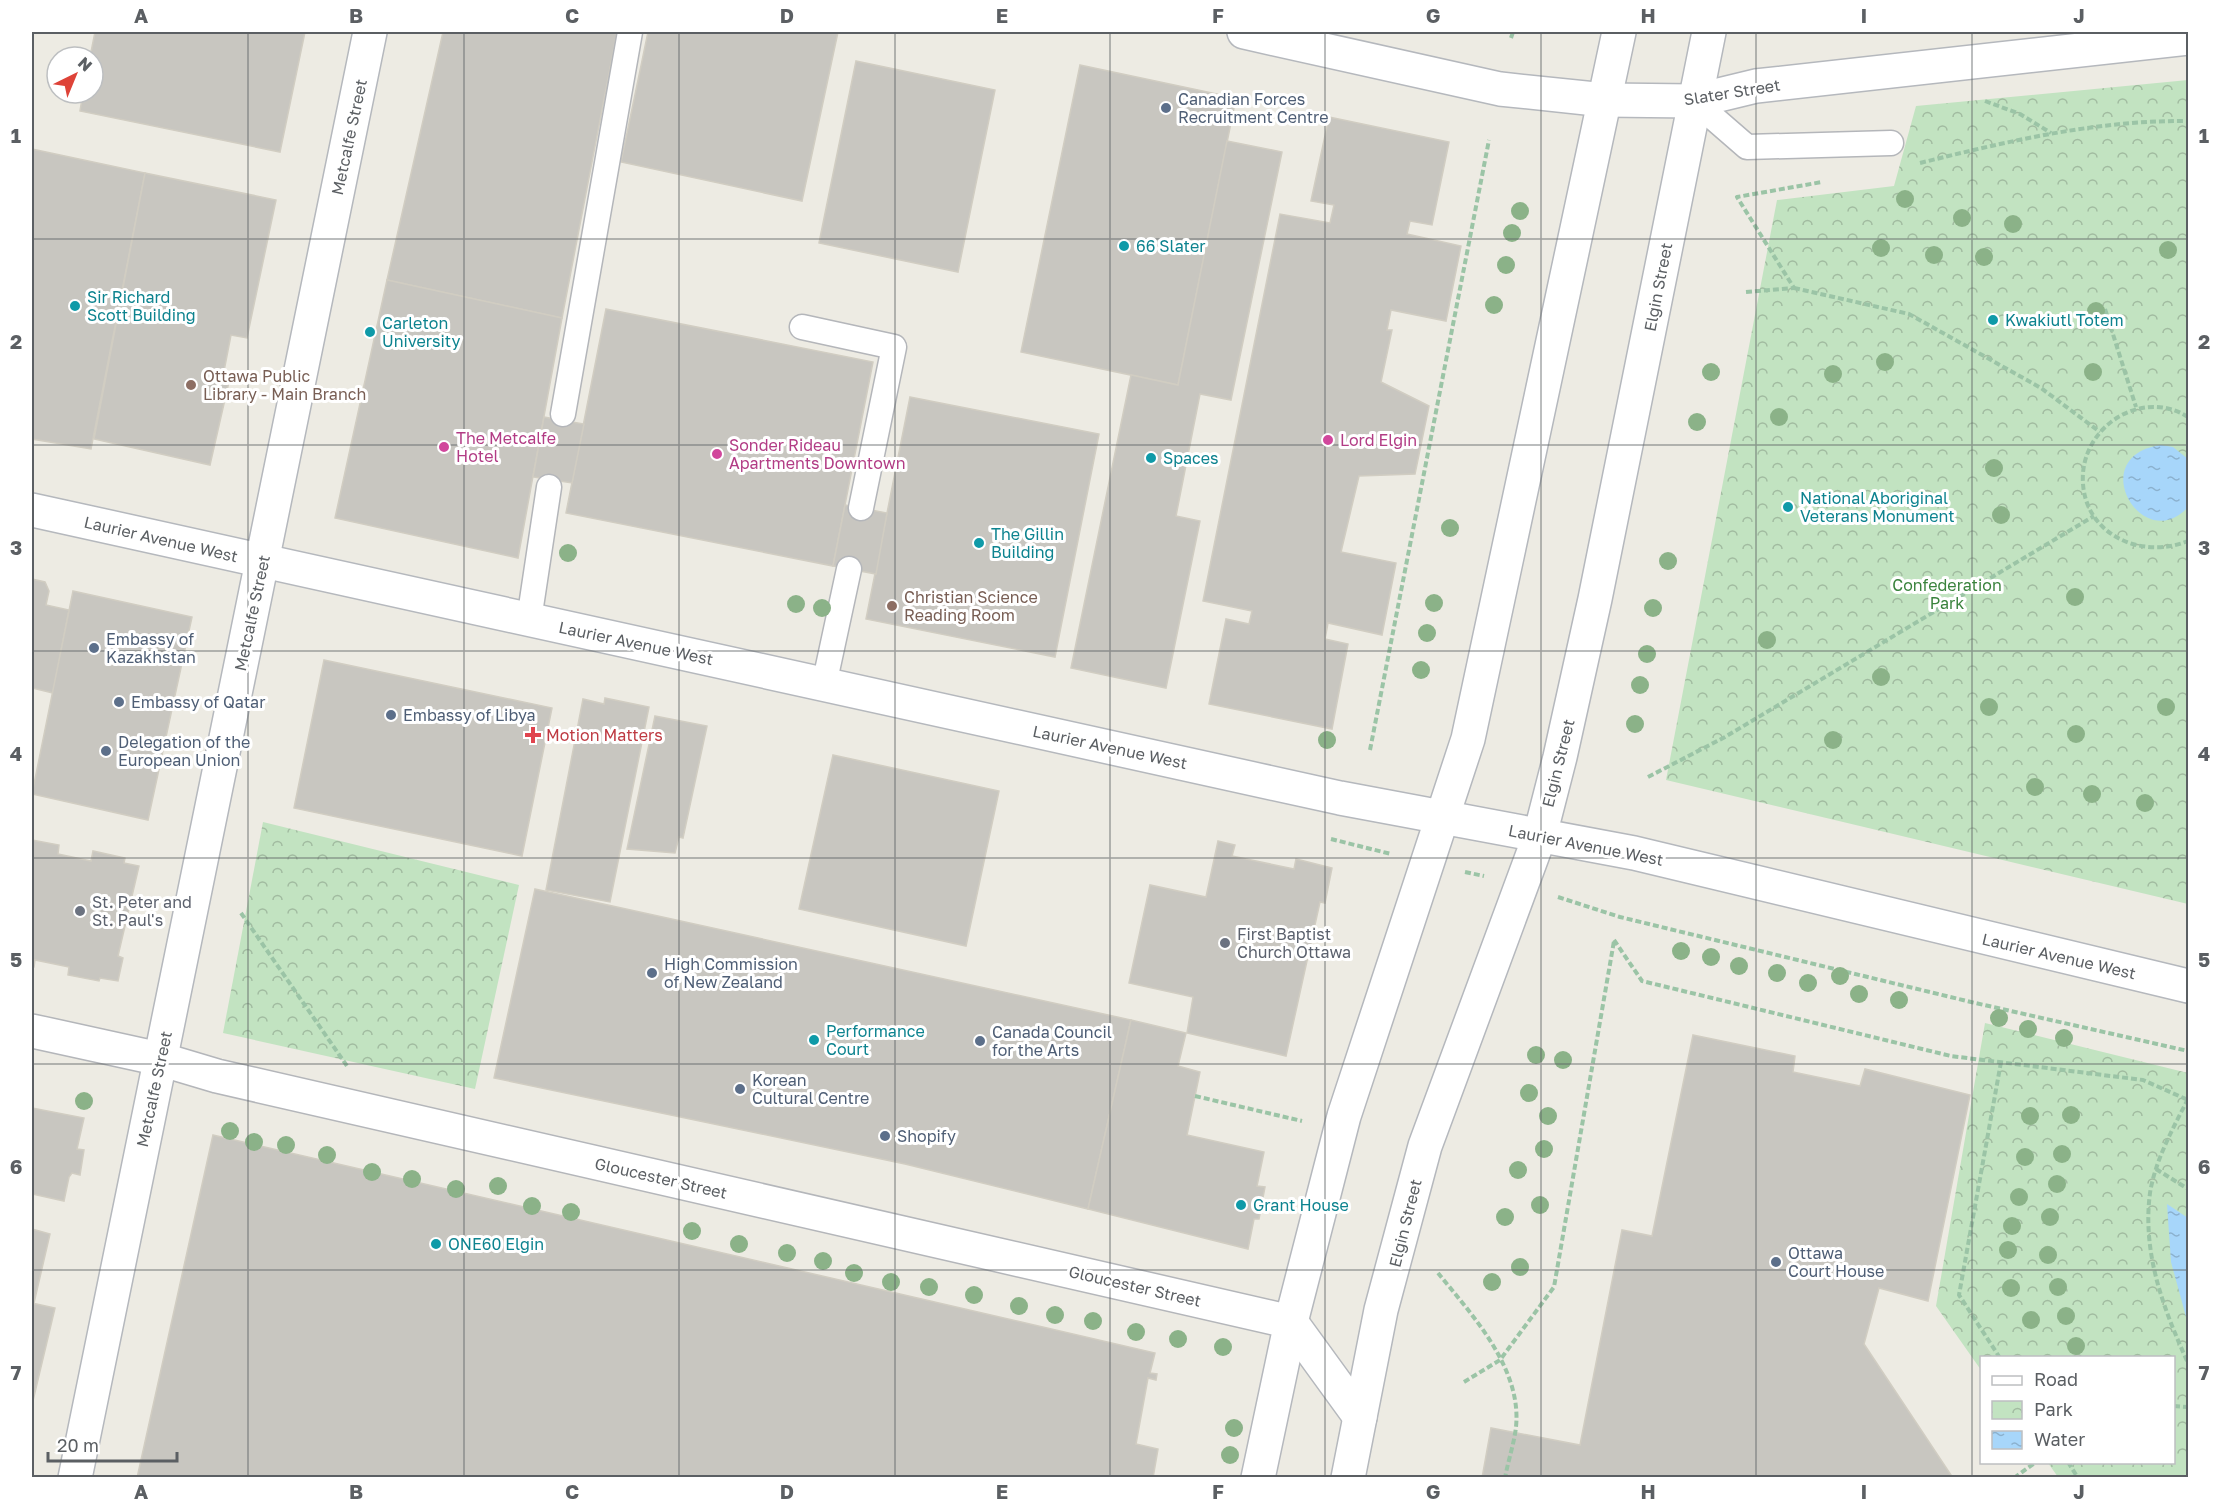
<svg xmlns="http://www.w3.org/2000/svg" width="2220" height="1509" font-family="'Golos Text',sans-serif">
<style>
.park{fill:url(#park-crowns)}
.water{fill:url(#water-ripples)}
.building{fill:#c8c6c0;stroke:#d1cdc2;stroke-width:1.5}
.lines{fill:none;stroke-linecap:round;stroke-linejoin:round}
.service-casing{stroke:#b4b6ba;stroke-width:27}
.minor-casing{stroke:#b4b6ba;stroke-width:36}
.secondary-casing{stroke:#b5b8bd;stroke-width:36}
.path{stroke:#9bc4a6;stroke-width:4;stroke-dasharray:6 3;stroke-linecap:butt}
.service{stroke:#fff;stroke-width:24}
.minor{stroke:#fff;stroke-width:33}
.secondary{stroke:#fff;stroke-width:33}
.tree{fill:#8bb288}
.grid{fill:none;stroke:#5b5f63;stroke-width:1.5;stroke-opacity:0.55}
.service-dot{fill:#5c6f8a;stroke:#fff;stroke-width:2}
.culture-dot{fill:#0f9aa8;stroke:#fff;stroke-width:2}
.education-dot{fill:#8d6e63;stroke:#fff;stroke-width:2}
.hotel-dot{fill:#d1479c;stroke:#fff;stroke-width:2}
.health-dot{fill:#e0444e;stroke:#fff;stroke-width:2}
.worship-dot{fill:#6b7280;stroke:#fff;stroke-width:2}
.labels{text-anchor:middle;dominant-baseline:central;stroke-width:6;stroke-linejoin:round;paint-order:stroke}
.street-label{font-size:16px;fill:#5b5f63;stroke:#fff}
.service-label{font-size:16px;fill:#4e5e75;stroke:#fff;text-anchor:start}
.culture-label{font-size:16px;fill:#0d838f;stroke:#fff;text-anchor:start}
.education-label{font-size:16px;fill:#785e54;stroke:#fff;text-anchor:start}
.hotel-label{font-size:16px;fill:#b23c85;stroke:#fff;text-anchor:start}
.park-label{font-size:16px;fill:#3a833d;stroke:#fff}
.health-label{font-size:16px;fill:#be3a42;stroke:#fff;text-anchor:start}
.worship-label{font-size:16px;fill:#5b616d;stroke:#fff;text-anchor:start}
.neatline{fill:none;stroke:#5b5f63;stroke-width:2}
.grid-label{font-size:20px;text-anchor:middle;font-weight:bold;fill:#5b5f63}
</style>
<defs>
<pattern id="park-crowns" width="20" height="18" patternUnits="userSpaceOnUse" patternTransform="scale(1.5)"><rect width="20" height="18" fill="#c2e3c1"/><path d="M2 6a3 3 0 1 1 6 0M12 15a3 3 0 1 1 6 0" fill="none" stroke="#a1bba0"/></pattern>
<pattern id="water-ripples" width="26" height="14" patternUnits="userSpaceOnUse" patternTransform="scale(1.5)"><rect width="26" height="14" fill="#a7d6fa"/><path d="M2 4q2-2 4 0t4 0M15 11q2-2 4 0t4 0" fill="none" stroke="#8bb1ce"/></pattern>
</defs>
<rect width="100%" height="100%" fill="#edebe3"/>
<!-- park -->
<g class="park">
<polygon points="2188,80 2188,904 1666,780 1777,200 1894,186 1916,106"/>
<polygon points="263,822 519,885 475,1089 223,1033"/>
<polygon points="1985,1023 2188,1073 2188,1477 2058,1477 2048,1463 2174,1462 2174,1358 1982,1358 1981,1370 1936,1306"/>
</g>
<!-- water -->
<g class="water">
<path d="M2161,445L2173,447L2188,459V507C2143,557 2083,456 2161,445Z"/>
<polygon points="2167,1204 2188,1218 2188,1324 2171,1262"/>
</g>
<!-- building -->
<g class="building">
<polygon points="95,32 305,32 280,152 80,111 83,93 93,93 93,57 90,57"/>
<polygon points="443,32 617,32 562,318 387,280"/>
<polygon points="648,32 838,32 802,201 621,162"/>
<polygon points="856,61 995,90 958,272 819,243"/>
<polygon points="1080,65 1236,98 1178,385 1021,352"/>
<polygon points="1329,117 1449,142 1432,225 1410,221 1407,234 1461,246 1446,321 1391,310 1387,330 1392,330 1381,382 1429,406 1415,474 1359,476 1341,552 1396,563 1382,635 1328,623 1325,639 1348,644 1332,729 1209,704 1226,619 1249,624 1252,611 1203,601 1280,214 1330,223 1334,205 1311,201"/>
<polygon points="1227,141 1282,152 1231,400 1200,394 1176,516 1200,521 1166,688 1071,668 1131,375 1178,385"/>
<polygon points="32,149 145,173 91,449 32,439"/>
<polygon points="145,173 276,200 247,338 231,335 224,371 231,373 210,465 94,439"/>
<polygon points="387,280 562,318 518,558 335,518"/>
<polygon points="606,309 873,362 833,566 566,513"/>
<polygon points="910,397 1099,434 1055,657 866,619"/>
<polygon points="544,417 584,424 572,483 533,477"/>
<polygon points="845,505 887,513 876,574 833,566"/>
<polygon points="32,579 45,582 49,591 46,605 69,610 53,693 32,688"/>
<polygon points="73,591 192,617 148,820 32,794"/>
<polygon points="324,660 552,708 522,856 294,808"/>
<polygon points="605,698 649,707 610,902 546,890 583,699 604,704"/>
<polygon points="655,716 707,726 683,838 679,837 675,853 627,849"/>
<polygon points="833,755 999,791 966,946 799,909"/>
<polygon points="32,840 59,845 58,854 91,861 93,851 125,858 124,863 139,866 118,956 123,958 118,981 100,978 99,981 68,975 69,967 35,960 34,967 32,967"/>
<polygon points="1218,841 1235,845 1232,856 1294,869 1296,859 1332,868 1325,903 1320,902 1286,1056 1187,1033 1193,997 1129,983 1150,885 1206,897"/>
<polygon points="535,889 1131,1020 1088,1209 905,1164 494,1078"/>
<polygon points="1131,1020 1186,1033 1178,1066 1200,1072 1187,1135 1264,1152 1257,1186 1265,1187 1259,1219 1254,1219 1248,1249 1088,1209"/>
<polygon points="1693,1035 1795,1056 1793,1072 1860,1086 1865,1069 1970,1095 1928,1301 1879,1288 1864,1344 1953,1478 1482,1478 1491,1428 1580,1445 1622,1230 1652,1236"/>
<polygon points="32,1108 84,1118 77,1149 84,1150 80,1175 72,1173 69,1177 64,1201 32,1194"/>
<polygon points="213,1135 1155,1353 1150,1373 1157,1374 1156,1380 1148,1378 1136,1444 1158,1449 1153,1478 137,1478"/>
<polygon points="32,1229 50,1234 34,1303 32,1303"/>
<polygon points="32,1303 55,1308 32,1405"/>
</g>
<g class="lines">
<!-- service casing -->
<g class="service-casing">
<g id="service">
<polyline points="1694,101 1747,147 1891,143"/>
<polyline points="802,327 894,347 861,508"/>
<polyline points="563,414 630,32"/>
<polyline points="529,620 549,487"/>
<polyline points="824,685 849,569"/>
</g>
</g>
<!-- minor casing -->
<g class="minor-casing">
<polyline id="minor" points="32,1031 160,1059 217,1076 1291,1322"/>
</g>
<!-- secondary casing -->
<g class="secondary-casing">
<g id="secondary">
<polyline points="1244,32 1500,89 1605,100 1694,101 1756,86 2188,38"/>
<polyline points="32,510 1340,798 1634,853 2188,986"/>
<polyline points="1291,1322 1360,1417"/>
<polyline points="75,1478 370,32"/>
<polyline points="1258,1478 1291,1322 1344,1116 1468,739 1619,32"/>
<polyline points="1348,1478 1381,1310 1425,1146 1540,835 1560,757 1595,599 1709,32"/>
</g>
</g>
<!-- path -->
<g class="path">
<polyline points="1511,38 1513,32"/>
<polyline points="1985,101 2020,114 2051,133"/>
<path d="M1920,163C2009,141 2097,120 2188,121"/>
<polyline points="1794,288 1909,314 2041,388 2100,432"/>
<polyline points="1746,292 1794,288 1737,197 1822,182"/>
<polyline points="2105,309 2136,407"/>
<path d="M2188,417C2144,389 2087,423 2083,473C2079,532 2139,561 2188,541"/>
<polyline points="1370,750 1489,140"/>
<polyline points="1648,777 1725,737 2094,516"/>
<polyline points="1331,839 1391,854"/>
<polyline points="1465,872 1484,876"/>
<polyline points="1558,897 1620,917 1971,1002 2188,1051"/>
<polyline points="241,913 347,1066"/>
<polyline points="1614,940 1642,981 1951,1056 2143,1080 2188,1100"/>
<polyline points="1195,1096 1302,1121"/>
<path d="M2188,1099C2173,1128 2155,1161 2150,1193C2142,1254 2164,1310 2188,1363"/>
<polyline points="2156,1169 2188,1189"/>
<path d="M1438,1273C1472,1315 1522,1368 1516,1427C1514,1444 1508,1461 1505,1478"/>
<polyline points="2000,1358 1959,1295 2001,1062"/>
<polyline points="1464,1382 1500,1360 1554,1287 1614,941"/>
<polyline points="2174,1406 2188,1407"/>
<polyline points="2068,1462 2078,1478"/>
<polyline points="2014,1478 2036,1462"/>
</g>
<!-- service -->
<use href="#service" class="service"/>
<!-- minor -->
<use href="#minor" class="minor"/>
<!-- secondary -->
<use href="#secondary" class="secondary"/>
</g>
<!-- trees -->
<g class="tree">
<circle cx="1905" cy="199" r="9"/>
<circle cx="1520" cy="211" r="9"/>
<circle cx="1962" cy="218" r="9"/>
<circle cx="2013" cy="224" r="9"/>
<circle cx="1512" cy="233" r="9"/>
<circle cx="1881" cy="248" r="9"/>
<circle cx="2168" cy="250" r="9"/>
<circle cx="1934" cy="255" r="9"/>
<circle cx="1984" cy="257" r="9"/>
<circle cx="1506" cy="265" r="9"/>
<circle cx="1494" cy="305" r="9"/>
<circle cx="2096" cy="311" r="9"/>
<circle cx="1885" cy="362" r="9"/>
<circle cx="1711" cy="372" r="9"/>
<circle cx="2093" cy="372" r="9"/>
<circle cx="1833" cy="374" r="9"/>
<circle cx="1779" cy="417" r="9"/>
<circle cx="1697" cy="422" r="9"/>
<circle cx="1994" cy="468" r="9"/>
<circle cx="2001" cy="515" r="9"/>
<circle cx="1450" cy="528" r="9"/>
<circle cx="568" cy="553" r="9"/>
<circle cx="1668" cy="561" r="9"/>
<circle cx="2075" cy="597" r="9"/>
<circle cx="1434" cy="603" r="9"/>
<circle cx="796" cy="604" r="9"/>
<circle cx="822" cy="608" r="9"/>
<circle cx="1653" cy="608" r="9"/>
<circle cx="1427" cy="633" r="9"/>
<circle cx="1767" cy="640" r="9"/>
<circle cx="1647" cy="654" r="9"/>
<circle cx="1421" cy="670" r="9"/>
<circle cx="1881" cy="677" r="9"/>
<circle cx="1640" cy="685" r="9"/>
<circle cx="1989" cy="707" r="9"/>
<circle cx="2166" cy="707" r="9"/>
<circle cx="1635" cy="724" r="9"/>
<circle cx="2076" cy="734" r="9"/>
<circle cx="1327" cy="740" r="9"/>
<circle cx="1833" cy="740" r="9"/>
<circle cx="2035" cy="787" r="9"/>
<circle cx="2092" cy="794" r="9"/>
<circle cx="2145" cy="803" r="9"/>
<circle cx="1681" cy="951" r="9"/>
<circle cx="1711" cy="957" r="9"/>
<circle cx="1739" cy="966" r="9"/>
<circle cx="1777" cy="973" r="9"/>
<circle cx="1840" cy="976" r="9"/>
<circle cx="1808" cy="983" r="9"/>
<circle cx="1859" cy="994" r="9"/>
<circle cx="1899" cy="1000" r="9"/>
<circle cx="1999" cy="1018" r="9"/>
<circle cx="2028" cy="1029" r="9"/>
<circle cx="2064" cy="1038" r="9"/>
<circle cx="1536" cy="1055" r="9"/>
<circle cx="1563" cy="1060" r="9"/>
<circle cx="1529" cy="1093" r="9"/>
<circle cx="84" cy="1101" r="9"/>
<circle cx="2071" cy="1115" r="9"/>
<circle cx="1548" cy="1116" r="9"/>
<circle cx="2030" cy="1116" r="9"/>
<circle cx="230" cy="1131" r="9"/>
<circle cx="254" cy="1142" r="9"/>
<circle cx="286" cy="1145" r="9"/>
<circle cx="1544" cy="1149" r="9"/>
<circle cx="2062" cy="1154" r="9"/>
<circle cx="327" cy="1155" r="9"/>
<circle cx="2025" cy="1157" r="9"/>
<circle cx="1518" cy="1170" r="9"/>
<circle cx="372" cy="1172" r="9"/>
<circle cx="412" cy="1179" r="9"/>
<circle cx="2057" cy="1184" r="9"/>
<circle cx="498" cy="1186" r="9"/>
<circle cx="456" cy="1189" r="9"/>
<circle cx="2019" cy="1197" r="9"/>
<circle cx="1540" cy="1205" r="9"/>
<circle cx="532" cy="1206" r="9"/>
<circle cx="571" cy="1212" r="9"/>
<circle cx="1505" cy="1217" r="9"/>
<circle cx="2050" cy="1217" r="9"/>
<circle cx="2012" cy="1226" r="9"/>
<circle cx="692" cy="1231" r="9"/>
<circle cx="739" cy="1244" r="9"/>
<circle cx="2008" cy="1250" r="9"/>
<circle cx="787" cy="1253" r="9"/>
<circle cx="2048" cy="1255" r="9"/>
<circle cx="823" cy="1261" r="9"/>
<circle cx="1520" cy="1267" r="9"/>
<circle cx="854" cy="1273" r="9"/>
<circle cx="891" cy="1282" r="9"/>
<circle cx="1492" cy="1282" r="9"/>
<circle cx="929" cy="1287" r="9"/>
<circle cx="2058" cy="1287" r="9"/>
<circle cx="2011" cy="1288" r="9"/>
<circle cx="974" cy="1295" r="9"/>
<circle cx="1019" cy="1306" r="9"/>
<circle cx="1055" cy="1315" r="9"/>
<circle cx="2066" cy="1316" r="9"/>
<circle cx="2031" cy="1320" r="9"/>
<circle cx="1093" cy="1321" r="9"/>
<circle cx="1136" cy="1332" r="9"/>
<circle cx="1178" cy="1339" r="9"/>
<circle cx="2076" cy="1346" r="9"/>
<circle cx="1223" cy="1347" r="9"/>
<circle cx="1234" cy="1428" r="9"/>
<circle cx="1230" cy="1455" r="9"/>
</g>
<!-- grid -->
<path class="grid" d="M248,32V1478M464,32V1478M679,32V1478M895,32V1478M1110,32V1478M1325,32V1478M1541,32V1478M1756,32V1478M1972,32V1478M32,239H2188M32,445H2188M32,651H2188M32,858H2188M32,1064H2188M32,1270H2188"/>
<!-- markers -->
<g class="service-dot">
<circle cx="1166" cy="108" r="6"/>
<circle cx="94" cy="648" r="6"/>
<circle cx="119" cy="702" r="6"/>
<circle cx="391" cy="715" r="6"/>
<circle cx="106" cy="751" r="6"/>
<circle cx="652" cy="973" r="6"/>
<circle cx="980" cy="1041" r="6"/>
<circle cx="740" cy="1089" r="6"/>
<circle cx="885" cy="1136" r="6"/>
<circle cx="1776" cy="1262" r="6"/>
</g>
<g class="culture-dot">
<circle cx="1124" cy="246" r="6"/>
<circle cx="75" cy="306" r="6"/>
<circle cx="1993" cy="320" r="6"/>
<circle cx="370" cy="332" r="6"/>
<circle cx="1151" cy="458" r="6"/>
<circle cx="1788" cy="507" r="6"/>
<circle cx="979" cy="543" r="6"/>
<circle cx="814" cy="1040" r="6"/>
<circle cx="1241" cy="1205" r="6"/>
<circle cx="436" cy="1244" r="6"/>
</g>
<g class="education-dot">
<circle cx="191" cy="385" r="6"/>
<circle cx="892" cy="606" r="6"/>
</g>
<g class="hotel-dot">
<circle cx="1328" cy="440" r="6"/>
<circle cx="444" cy="447" r="6"/>
<circle cx="717" cy="454" r="6"/>
</g>
<path class="health-dot" d="M530 726h6v6h6v6h-6v6h-6v-6h-6v-6h6z"/>
<g class="worship-dot">
<circle cx="80" cy="911" r="6"/>
<circle cx="1225" cy="943" r="6"/>
</g>
<g class="labels">
<!-- street labels -->
<g class="street-label">
<text transform="translate(1732 92) rotate(-9)">Slater Street</text>
<text transform="translate(349 137) rotate(-78)">Metcalfe Street</text>
<text transform="translate(1658 287) rotate(-79)">Elgin Street</text>
<text transform="translate(161 539) rotate(13)">Laurier Avenue West</text>
<text transform="translate(252 613) rotate(-78)">Metcalfe Street</text>
<text transform="translate(636 643) rotate(12)">Laurier Avenue West</text>
<text transform="translate(1110 747) rotate(12)">Laurier Avenue West</text>
<text transform="translate(1558 763) rotate(-76)">Elgin Street</text>
<text transform="translate(1586 845) rotate(11)">Laurier Avenue West</text>
<text transform="translate(2059 956) rotate(13)">Laurier Avenue West</text>
<text transform="translate(154 1089) rotate(-78)">Metcalfe Street</text>
<text transform="translate(661 1178) rotate(13)">Gloucester Street</text>
<text transform="translate(1405 1223) rotate(-76)">Elgin Street</text>
<text transform="translate(1135 1286) rotate(13)">Gloucester Street</text>
</g>
<!-- service labels -->
<g class="service-label">
<text x="1178" y="99">Canadian Forces<tspan x="1178" dy="18">Recruitment Centre</tspan></text>
<text x="106" y="639">Embassy of<tspan x="106" dy="18">Kazakhstan</tspan></text>
<text x="131" y="702">Embassy of Qatar</text>
<text x="403" y="715">Embassy of Libya</text>
<text x="118" y="742">Delegation of the<tspan x="118" dy="18">European Union</tspan></text>
<text x="664" y="964">High Commission<tspan x="664" dy="18">of New Zealand</tspan></text>
<text x="992" y="1032">Canada Council<tspan x="992" dy="18">for the Arts</tspan></text>
<text x="752" y="1080">Korean<tspan x="752" dy="18">Cultural Centre</tspan></text>
<text x="897" y="1136">Shopify</text>
<text x="1788" y="1253">Ottawa<tspan x="1788" dy="18">Court House</tspan></text>
</g>
<!-- culture labels -->
<g class="culture-label">
<text x="1136" y="246">66 Slater</text>
<text x="87" y="297">Sir Richard<tspan x="87" dy="18">Scott Building</tspan></text>
<text x="2005" y="320">Kwakiutl Totem</text>
<text x="382" y="323">Carleton<tspan x="382" dy="18">University</tspan></text>
<text x="1163" y="458">Spaces</text>
<text x="1800" y="498">National Aboriginal<tspan x="1800" dy="18">Veterans Monument</tspan></text>
<text x="991" y="534">The Gillin<tspan x="991" dy="18">Building</tspan></text>
<text x="826" y="1031">Performance<tspan x="826" dy="18">Court</tspan></text>
<text x="1253" y="1205">Grant House</text>
<text x="448" y="1244">ONE60 Elgin</text>
</g>
<!-- education labels -->
<g class="education-label">
<text x="203" y="376">Ottawa Public<tspan x="203" dy="18">Library - Main Branch</tspan></text>
<text x="904" y="597">Christian Science<tspan x="904" dy="18">Reading Room</tspan></text>
</g>
<!-- hotel labels -->
<g class="hotel-label">
<text x="456" y="438">The Metcalfe<tspan x="456" dy="18">Hotel</tspan></text>
<text x="1340" y="440">Lord Elgin</text>
<text x="729" y="445">Sonder Rideau<tspan x="729" dy="18">Apartments Downtown</tspan></text>
</g>
<!-- park labels -->
<g class="park-label">
<text x="1947" y="585">Confederation<tspan x="1947" dy="18">Park</tspan></text>
</g>
<!-- health labels -->
<g class="health-label">
<text x="546" y="735">Motion Matters</text>
</g>
<!-- worship labels -->
<g class="worship-label">
<text x="92" y="902">St. Peter and<tspan x="92" dy="18">St. Paul's</tspan></text>
<text x="1237" y="934">First Baptist<tspan x="1237" dy="18">Church Ottawa</tspan></text>
</g>
</g>
<!-- border -->
<rect width="2220" height="1509" fill="none" stroke="#ffffff" stroke-width="66"/>
<!-- legend -->
<rect x="1980" y="1356" width="195" height="108" fill="#ffffff" stroke="#bdbfc1" stroke-width="1.5"/>
<rect x="1992" y="1376" width="30" height="9" fill="#ffffff" stroke="#bdbfc1" stroke-width="1.5"/>
<text x="2034" y="1386" font-size="18" fill="#5b5f63">Road</text>
<rect x="1992" y="1401" width="30" height="18" fill="url(#park-crowns)" stroke="#bdbfc1" stroke-width="1.5"/>
<text x="2034" y="1416" font-size="18" fill="#5b5f63">Park</text>
<rect x="1992" y="1431" width="30" height="18" fill="url(#water-ripples)" stroke="#bdbfc1" stroke-width="1.5"/>
<text x="2034" y="1446" font-size="18" fill="#5b5f63">Water</text>
<!-- north arrow -->
<g transform="translate(75 75) rotate(43)"><circle r="28" fill="#ffffff" stroke="#bdbfc1" stroke-width="1.5"/>
<path d="M0-4.5L10 22L0 15L-10 22Z" fill="#de4338"/>
<text y="-9" font-size="16" font-weight="bold" text-anchor="middle" fill="#5b5f63">N</text>
</g>
<!-- scale -->
<path d="M48 1452v9h129v-9" fill="none" stroke="#5b5f63" stroke-width="3"/>
<text x="57" y="1452" font-size="18" fill="#5b5f63" stroke="#ffffff" stroke-width="4.5" paint-order="stroke">20 m</text>
<rect x="33" y="33" width="2154" height="1443" class="neatline"/>
<g class="grid-label">
<text x="141" y="23">A</text>
<text x="356" y="23">B</text>
<text x="572" y="23">C</text>
<text x="787" y="23">D</text>
<text x="1002" y="23">E</text>
<text x="1218" y="23">F</text>
<text x="1433" y="23">G</text>
<text x="1648" y="23">H</text>
<text x="1864" y="23">I</text>
<text x="2079" y="23">J</text>
<text x="16" y="143">1</text>
<text x="2204" y="143">1</text>
<text x="16" y="349">2</text>
<text x="2204" y="349">2</text>
<text x="16" y="555">3</text>
<text x="2204" y="555">3</text>
<text x="16" y="761">4</text>
<text x="2204" y="761">4</text>
<text x="16" y="967">5</text>
<text x="2204" y="967">5</text>
<text x="16" y="1174">6</text>
<text x="2204" y="1174">6</text>
<text x="16" y="1380">7</text>
<text x="2204" y="1380">7</text>
<text x="141" y="1499">A</text>
<text x="356" y="1499">B</text>
<text x="572" y="1499">C</text>
<text x="787" y="1499">D</text>
<text x="1002" y="1499">E</text>
<text x="1218" y="1499">F</text>
<text x="1433" y="1499">G</text>
<text x="1648" y="1499">H</text>
<text x="1864" y="1499">I</text>
<text x="2079" y="1499">J</text>
</g>
</svg>
